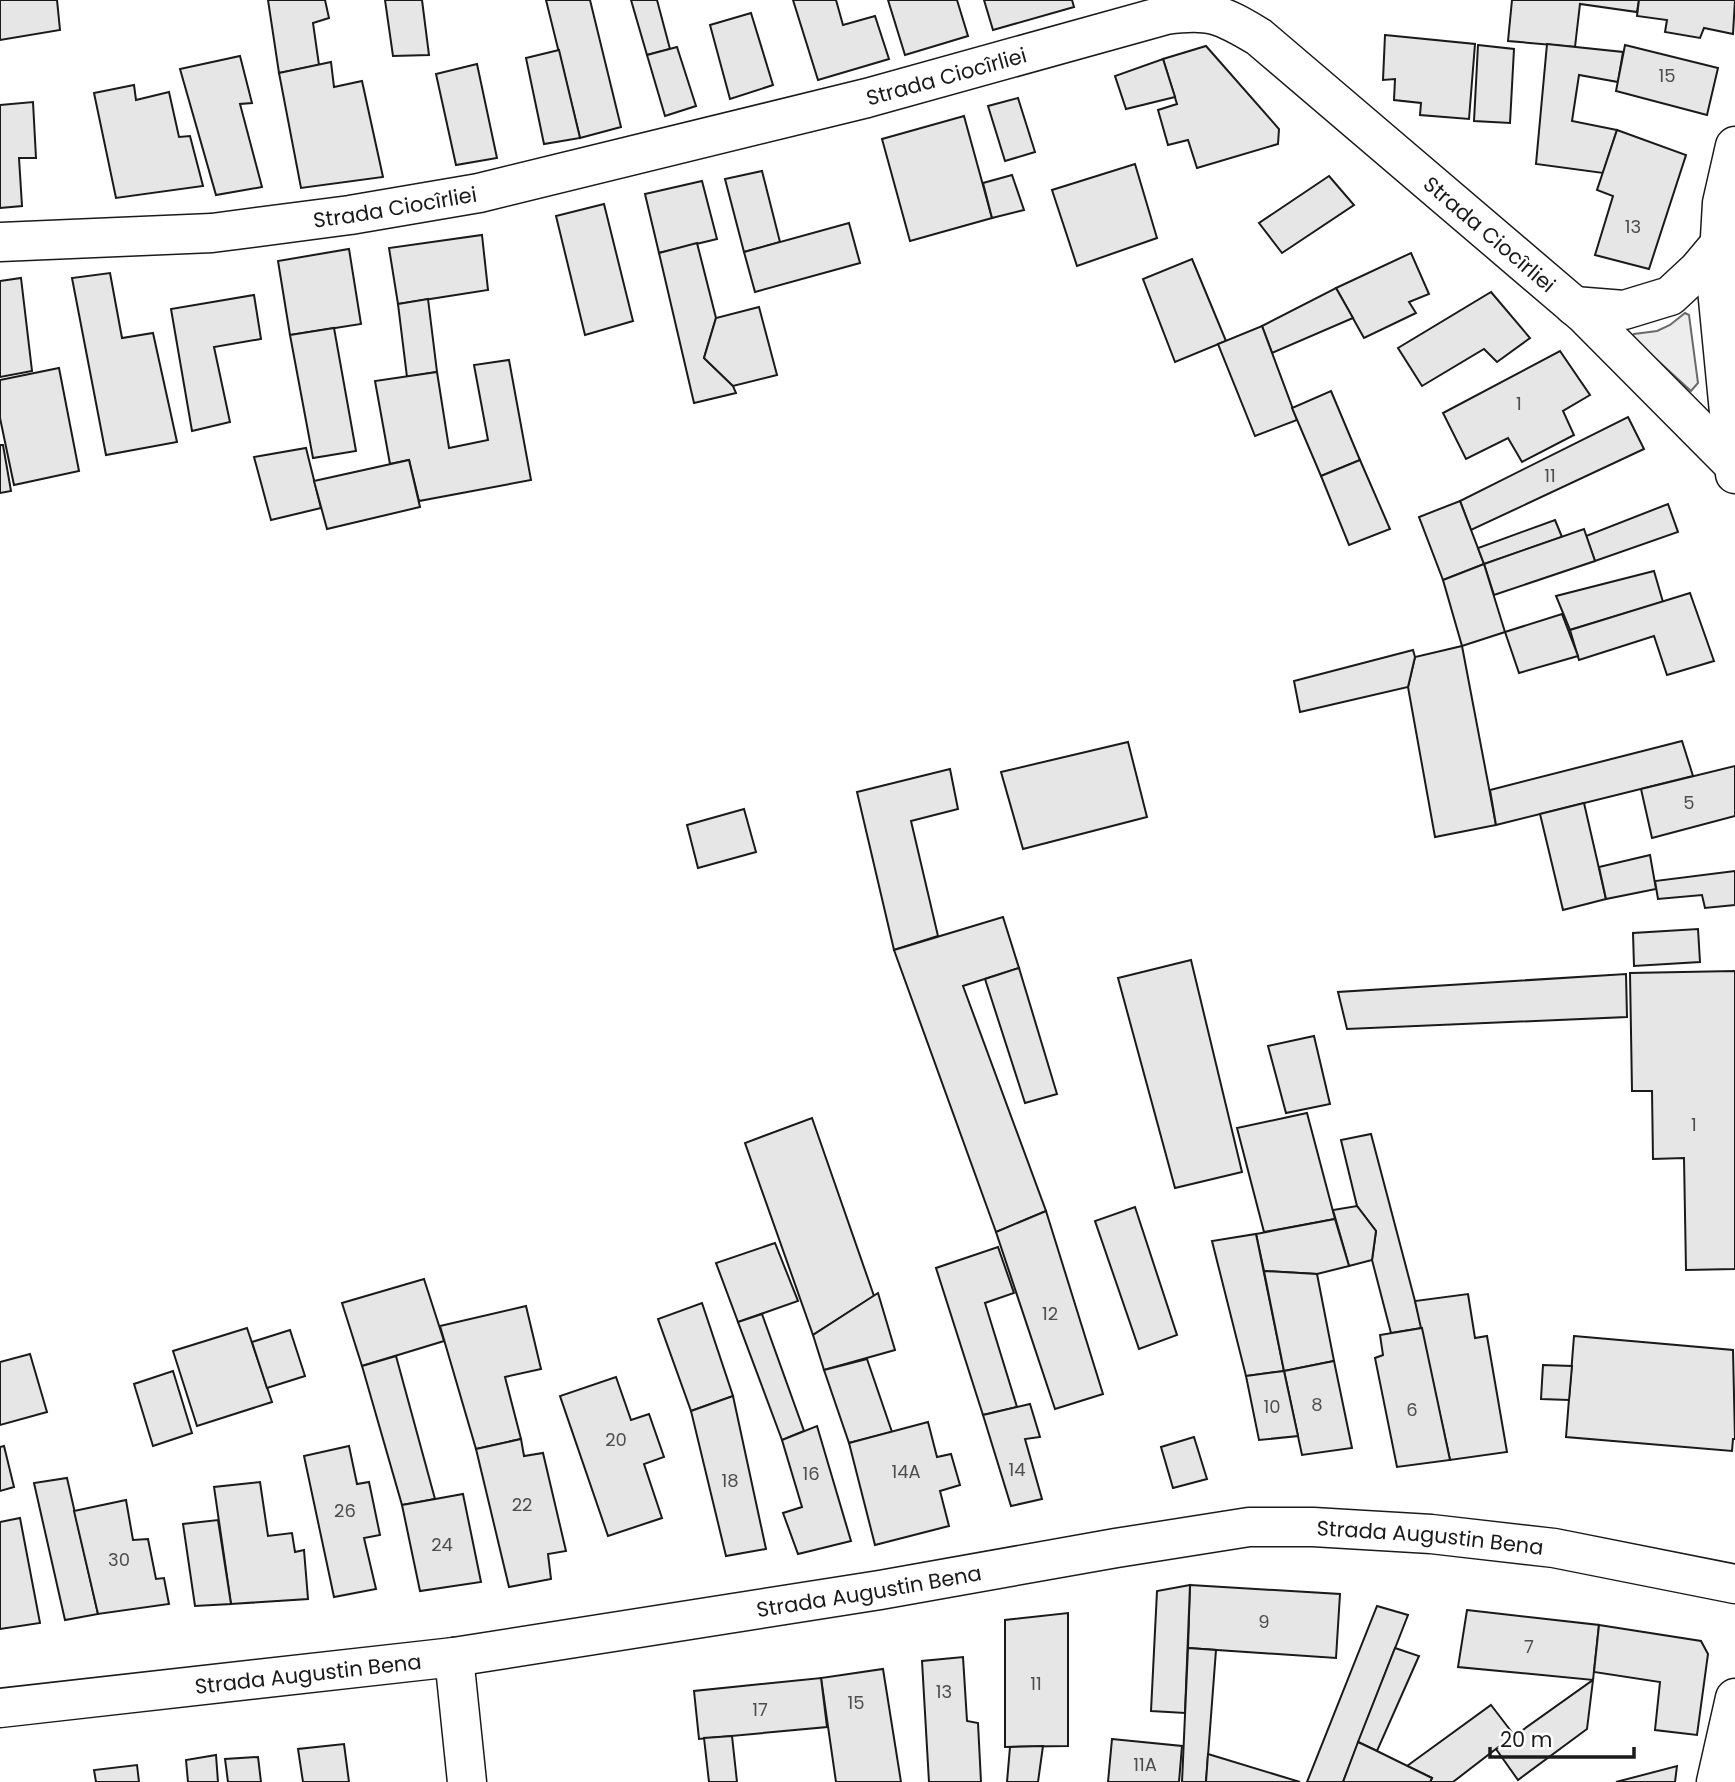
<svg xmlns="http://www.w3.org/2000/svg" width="1735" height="1782" font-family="Poppins,sans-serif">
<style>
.green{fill:#ededed;stroke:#6a6a6a;stroke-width:2}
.building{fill:#e6e6e6;stroke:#1a1a1a;stroke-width:2}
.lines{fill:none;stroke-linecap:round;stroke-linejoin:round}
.minor-casing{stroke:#1a1a1a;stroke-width:41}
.major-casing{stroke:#1a1a1a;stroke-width:41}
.minor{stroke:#fff;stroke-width:38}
.major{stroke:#fff;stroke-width:38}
.labels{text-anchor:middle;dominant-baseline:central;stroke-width:5;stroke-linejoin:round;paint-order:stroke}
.number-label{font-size:18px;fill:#4d4d4d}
.street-label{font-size:21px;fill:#1a1a1a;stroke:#fff}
</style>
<rect width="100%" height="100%" fill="#fff"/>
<!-- green -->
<polygon class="green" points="1685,313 1689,315 1698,383 1691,391 1632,337 1634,334 1657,331 1670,325"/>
<!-- building -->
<g class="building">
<polygon points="0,0 57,0 60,30 0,40"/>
<polygon points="268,0 325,0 329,18 313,23 319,65 279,73"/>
<polygon points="385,0 422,0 429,55 393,56"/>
<polygon points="546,0 590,0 621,127 580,138"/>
<polygon points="631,0 657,0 670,49 647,55"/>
<polygon points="793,0 836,0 843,25 875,16 889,59 818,80"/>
<polygon points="888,0 957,0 968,36 905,55"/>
<polygon points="984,0 1072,0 1074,7 993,30"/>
<polygon points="1512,0 1639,0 1637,12 1580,4 1575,47 1508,41"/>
<polygon points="1639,0 1735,0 1733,34 1704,28 1700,38 1665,32 1667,20 1637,16"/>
<polygon points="751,13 773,85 730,99 710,25"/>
<polygon points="1385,35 1475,44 1469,119 1420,115 1421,103 1394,100 1395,79 1383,80"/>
<polygon points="1547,44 1623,52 1618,82 1579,75 1572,121 1617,130 1603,173 1536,164"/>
<polygon points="1478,45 1514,49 1510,123 1474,121"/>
<polygon points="1625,45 1718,68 1707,115 1616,91"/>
<polygon points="1206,46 1279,129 1278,144 1197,168 1188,140 1168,145 1158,110 1177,104 1163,59"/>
<polygon points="677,47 696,106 665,116 647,55"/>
<polygon points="559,50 580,138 544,144 526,58"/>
<polygon points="240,56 252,103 240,104 262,187 216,195 180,69"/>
<polygon points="1163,59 1175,97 1126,109 1115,76"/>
<polygon points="331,62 334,87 362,81 383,177 301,188 279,73"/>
<polygon points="477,64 497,158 456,165 436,74"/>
<polygon points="134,85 136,100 169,92 179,137 190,136 203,186 116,198 94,93"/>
<polygon points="1018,98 1035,152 1005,161 988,106"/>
<polygon points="33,102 36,158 19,158 22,206 0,208 0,105"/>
<polygon points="964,116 992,218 910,241 882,139"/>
<polygon points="1617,130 1686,155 1649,269 1595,255 1613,196 1597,190"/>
<polygon points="1135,164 1157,238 1077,266 1052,190"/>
<polygon points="762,171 780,242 744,252 725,179"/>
<polygon points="1012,175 1024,210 992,218 983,183"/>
<polygon points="1329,176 1354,205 1282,253 1259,223"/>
<polygon points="702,181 717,239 659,253 645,194"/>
<polygon points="604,204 633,321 585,335 556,216"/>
<polygon points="849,223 860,263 755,292 744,252"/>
<polygon points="482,235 488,290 398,304 389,248"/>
<polygon points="697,243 716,318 704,358 733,386 736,393 694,403 659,253"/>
<polygon points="349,249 361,324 290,335 278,261"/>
<polygon points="1411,253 1429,294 1409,302 1416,313 1364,338 1336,288"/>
<polygon points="1192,259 1226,341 1175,362 1143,279"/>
<polygon points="110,273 122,338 153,333 177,442 106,455 72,278"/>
<polygon points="21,278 32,371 0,377 0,281"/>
<polygon points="1336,288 1353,318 1272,353 1262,326"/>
<polygon points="1491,292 1530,338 1497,362 1484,349 1422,386 1398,348"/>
<polygon points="254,295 261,339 214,347 230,422 192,431 171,309"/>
<polygon points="428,299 437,372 407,377 398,304"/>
<polygon points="759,307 777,375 733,386 704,358 716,318"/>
<polygon points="1262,326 1297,420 1255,436 1218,344"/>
<polygon points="334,328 356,451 313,458 290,335"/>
<polygon points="1560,351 1590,395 1563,411 1574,435 1522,462 1508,438 1466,459 1443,413"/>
<polygon points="509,360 531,480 419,501 409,460 390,464 375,381 437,372 449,448 488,440 474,365"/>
<polygon points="59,368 79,471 14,485 0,418 0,380"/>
<polygon points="1331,391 1360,460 1321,476 1292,408"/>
<polygon points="1628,417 1644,449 1471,530 1460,501"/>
<polygon points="0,445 3,445 11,491 0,493"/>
<polygon points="306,448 321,508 271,520 254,457"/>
<polygon points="409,460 420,507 327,529 314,481"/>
<polygon points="1360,460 1390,529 1349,545 1321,476"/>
<polygon points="1460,501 1484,564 1443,580 1419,517"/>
<polygon points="1668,504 1678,532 1595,561 1586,536"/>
<polygon points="1555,520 1562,537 1484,564 1478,548"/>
<polygon points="1584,529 1595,561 1494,595 1484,564"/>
<polygon points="1484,564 1505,632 1462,646 1443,580"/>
<polygon points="1654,571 1663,602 1570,630 1556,596"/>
<polygon points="1690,593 1714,661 1667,675 1654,636 1579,660 1570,630"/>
<polygon points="1562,614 1578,656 1519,673 1505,632"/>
<polygon points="1462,646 1496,825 1435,837 1408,687 1415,657"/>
<polygon points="1413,650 1415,657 1408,687 1300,712 1294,681"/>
<polygon points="1682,741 1693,776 1496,825 1490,790"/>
<polygon points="1128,742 1147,817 1023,849 1001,772"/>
<polygon points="1735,766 1735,816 1652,838 1641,789"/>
<polygon points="950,769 958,809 911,821 938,936 894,950 857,792"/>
<polygon points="1584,803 1606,899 1563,910 1540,814"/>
<polygon points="744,809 756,852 698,868 687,825"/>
<polygon points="1650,855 1656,889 1606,899 1599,867"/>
<polygon points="1735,871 1735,905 1705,908 1702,895 1658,899 1655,881"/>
<polygon points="1003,917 1019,968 963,986 1046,1211 996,1232 894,950"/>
<polygon points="1698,929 1700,962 1634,966 1633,933"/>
<polygon points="1191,960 1242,1172 1175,1188 1118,978"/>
<polygon points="1019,968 1057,1094 1025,1103 985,979"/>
<polygon points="1735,971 1735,1269 1686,1270 1684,1158 1653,1159 1652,1091 1632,1091 1630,973"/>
<polygon points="1626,974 1627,1017 1347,1029 1338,992"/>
<polygon points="1314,1036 1330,1104 1286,1113 1268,1046"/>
<polygon points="1307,1113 1335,1219 1264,1232 1237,1128"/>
<polygon points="812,1118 874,1296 813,1335 745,1143"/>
<polygon points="1371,1134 1415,1301 1422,1328 1391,1333 1372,1260 1376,1231 1357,1206 1341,1140"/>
<polygon points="1357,1206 1376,1231 1372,1260 1349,1266 1333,1210"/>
<polygon points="1135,1207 1177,1335 1139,1349 1095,1221"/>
<polygon points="1046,1211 1103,1394 1055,1409 996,1232"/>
<polygon points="1335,1219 1349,1266 1317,1274 1264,1271 1256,1234"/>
<polygon points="1256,1234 1284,1371 1246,1376 1212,1241"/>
<polygon points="775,1243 798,1301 738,1322 716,1263"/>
<polygon points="998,1247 1014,1293 985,1303 1017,1407 983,1415 936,1268"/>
<polygon points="1264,1271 1317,1274 1334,1361 1284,1371"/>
<polygon points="424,1279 444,1341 362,1366 342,1303"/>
<polygon points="878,1293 895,1350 824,1370 813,1335"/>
<polygon points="1468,1294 1475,1338 1487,1336 1507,1452 1450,1460 1415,1301"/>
<polygon points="702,1303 733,1396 691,1411 658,1319"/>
<polygon points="526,1306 541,1369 505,1377 521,1439 476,1449 440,1326"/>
<polygon points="762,1314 804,1431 782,1440 738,1322"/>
<polygon points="247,1328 272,1402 197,1426 173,1351"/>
<polygon points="1422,1328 1450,1460 1397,1467 1375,1358 1383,1355 1380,1335"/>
<polygon points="290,1330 305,1376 267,1388 252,1342"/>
<polygon points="1574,1336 1733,1350 1735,1439 1733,1439 1732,1451 1566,1437"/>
<polygon points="30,1354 47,1412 0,1425 0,1362"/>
<polygon points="396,1356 435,1499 402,1505 362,1366"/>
<polygon points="867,1359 892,1432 849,1443 824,1370"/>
<polygon points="1334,1361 1352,1448 1302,1455 1284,1371"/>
<polygon points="1543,1365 1572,1366 1569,1400 1541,1399"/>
<polygon points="173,1371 192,1433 153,1446 134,1384"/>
<polygon points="1284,1371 1298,1436 1259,1440 1246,1376"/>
<polygon points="616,1377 631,1420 649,1414 664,1457 644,1464 662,1518 608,1536 560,1396"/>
<polygon points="733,1396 766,1549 726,1556 691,1411"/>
<polygon points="1030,1404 1040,1437 1025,1439 1042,1499 1011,1506 983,1415"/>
<polygon points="928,1422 937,1457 951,1454 960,1485 940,1491 949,1526 875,1545 849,1443"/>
<polygon points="817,1426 851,1541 798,1554 783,1513 802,1507 782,1440"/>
<polygon points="1194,1437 1207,1479 1173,1488 1161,1447"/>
<polygon points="521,1439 524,1456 543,1453 566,1551 548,1554 551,1579 509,1587 476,1449"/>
<polygon points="4,1446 14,1487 0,1491 0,1447"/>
<polygon points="349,1446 357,1484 369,1482 380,1535 364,1538 376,1589 334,1597 304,1456"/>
<polygon points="67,1478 98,1614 65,1620 34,1483"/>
<polygon points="260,1482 268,1536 292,1533 295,1552 304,1550 308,1599 231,1604 214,1487"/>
<polygon points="463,1494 481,1582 420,1591 402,1505"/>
<polygon points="126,1500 133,1540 148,1539 156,1579 164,1578 169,1604 98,1614 74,1511"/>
<polygon points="20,1518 40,1623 0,1629 0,1522"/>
<polygon points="218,1520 231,1604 195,1606 183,1524"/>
<polygon points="1190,1585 1340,1594 1336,1658 1188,1648"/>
<polygon points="1190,1585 1185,1713 1151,1711 1157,1591"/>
<polygon points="1377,1606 1408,1615 1343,1782 1307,1782"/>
<polygon points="1467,1610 1599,1625 1593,1680 1458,1667"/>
<polygon points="1068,1613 1068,1746 1005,1747 1005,1620"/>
<polygon points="1599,1625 1701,1641 1708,1654 1697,1735 1655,1730 1660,1682 1594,1672"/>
<polygon points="1188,1648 1216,1650 1206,1782 1182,1782"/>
<polygon points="1395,1648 1419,1656 1377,1751 1358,1742"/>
<polygon points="963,1657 967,1721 978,1723 981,1782 929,1782 922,1661"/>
<polygon points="883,1669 901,1782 836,1782 821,1678"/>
<polygon points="821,1678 827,1727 699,1739 694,1691"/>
<polygon points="1593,1680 1587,1729 1518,1780 1496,1749"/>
<polygon points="1491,1705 1514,1735 1453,1782 1430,1782 1432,1778 1407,1766"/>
<polygon points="732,1736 737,1782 709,1782 704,1738"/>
<polygon points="1112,1739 1182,1746 1179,1782 1108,1782"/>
<polygon points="1358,1742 1377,1751 1432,1778 1430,1782 1343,1782"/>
<polygon points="344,1744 349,1782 303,1782 298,1749"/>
<polygon points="1043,1746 1038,1782 1007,1782 1010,1747"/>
<polygon points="1208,1754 1300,1782 1206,1782"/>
<polygon points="216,1755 218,1782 188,1782 186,1760"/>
<polygon points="258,1757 261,1782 228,1782 225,1759"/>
<polygon points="137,1765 139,1782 96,1782 94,1770"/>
<polygon points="1677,1766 1675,1782 1616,1782"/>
</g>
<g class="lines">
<!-- minor casing -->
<g class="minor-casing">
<g id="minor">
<polyline points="1735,146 1722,203 1717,289 1735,474"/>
<path id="s1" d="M0,242L212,233L350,215L479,193L867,98L1166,15C1210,9 1221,14 1259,37L1585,315L1733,464"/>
<polyline points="1574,306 1624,310 1670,296 1698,270 1719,245"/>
<polyline points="454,1657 467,1782"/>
<polyline points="1716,1782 1735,1698"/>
</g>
</g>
<!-- major casing -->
<g class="major-casing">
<g id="major">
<path id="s2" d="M0,1708L454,1657L880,1590L1116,1548L1249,1527H1313L1431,1534L1554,1548L1735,1584"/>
</g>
</g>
<!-- minor -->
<use href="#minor" class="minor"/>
<!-- major -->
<use href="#major" class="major"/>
</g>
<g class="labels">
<!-- number labels -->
<g class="number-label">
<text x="1667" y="75">15</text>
<text x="1633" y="226">13</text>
<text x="1519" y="403">1</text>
<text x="1550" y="475">11</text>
<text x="1689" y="802">5</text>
<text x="1694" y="1124">1</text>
<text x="1050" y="1313">12</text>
<text x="1317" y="1404">8</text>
<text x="1272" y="1406">10</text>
<text x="1412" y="1409">6</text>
<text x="616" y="1439">20</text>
<text x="1017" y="1469">14</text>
<text x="906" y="1471">14A</text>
<text x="811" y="1473">16</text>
<text x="730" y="1480">18</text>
<text x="522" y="1504">22</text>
<text x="345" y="1510">26</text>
<text x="442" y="1544">24</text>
<text x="119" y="1559">30</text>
<text x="1264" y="1621">9</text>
<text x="1529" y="1646">7</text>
<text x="1036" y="1683">11</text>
<text x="944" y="1691">13</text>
<text x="856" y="1702">15</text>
<text x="760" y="1709">17</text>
<text x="1145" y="1764">11A</text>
</g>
<!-- street labels -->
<g class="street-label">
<text stroke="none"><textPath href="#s1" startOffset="964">Strada Ciocîrliei</textPath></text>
<text stroke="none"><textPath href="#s1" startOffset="397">Strada Ciocîrliei</textPath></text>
<text stroke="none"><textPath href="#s1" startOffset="1594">Strada Ciocîrliei</textPath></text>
<text stroke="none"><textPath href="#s2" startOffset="1444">Strada Augustin Bena</textPath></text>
<text stroke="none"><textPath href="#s2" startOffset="877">Strada Augustin Bena</textPath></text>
<text stroke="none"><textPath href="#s2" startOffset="310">Strada Augustin Bena</textPath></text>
</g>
</g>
<!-- scale -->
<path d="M1490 1747v10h144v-10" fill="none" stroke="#1a1a1a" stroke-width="3.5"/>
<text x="1500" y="1747" font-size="21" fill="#1a1a1a" stroke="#ffffff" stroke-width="5" paint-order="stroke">20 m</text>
</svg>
